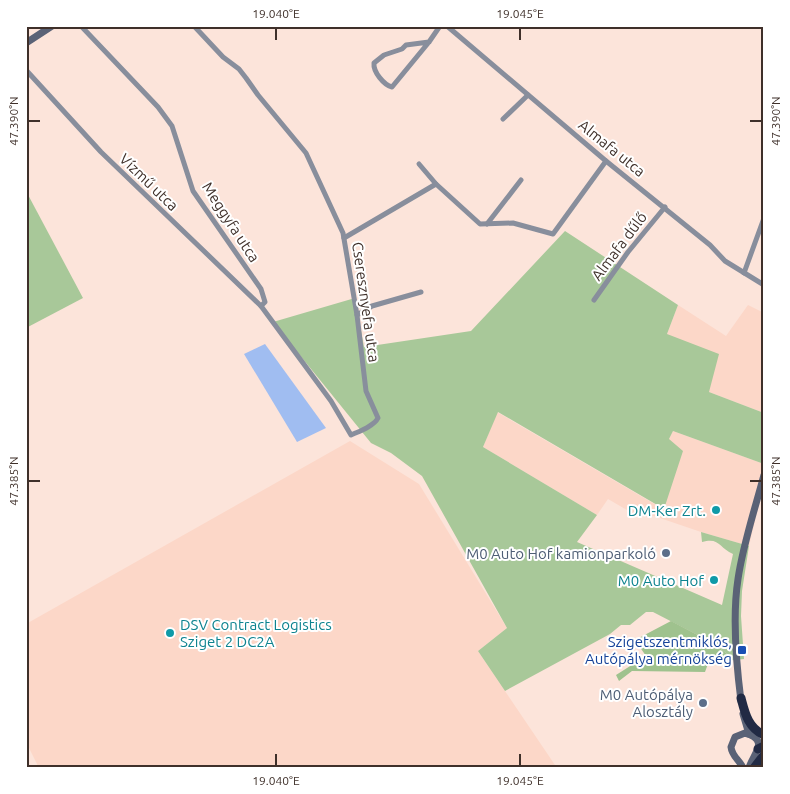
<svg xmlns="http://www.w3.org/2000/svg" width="790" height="794" font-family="Ubuntu,sans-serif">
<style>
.built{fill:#fcd7c8}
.green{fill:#a8c899}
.forest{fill:#9fc28e}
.water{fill:#a0bdf1}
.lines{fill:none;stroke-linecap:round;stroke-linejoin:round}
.street{stroke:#888e9c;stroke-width:5}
.secondary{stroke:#5a6276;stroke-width:7}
.highway{stroke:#212a44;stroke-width:9}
.ticks{fill:none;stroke:#3f302a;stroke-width:2}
.culture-dot{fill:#0f9aa8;stroke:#fff;stroke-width:2}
.service-dot{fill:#5c6f8a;stroke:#fff;stroke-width:2}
.transit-dot{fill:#1a4fb4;stroke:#fff;stroke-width:2}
.labels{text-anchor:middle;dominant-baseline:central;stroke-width:4;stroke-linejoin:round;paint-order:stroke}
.street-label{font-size:15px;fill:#3f302a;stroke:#fff}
.culture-label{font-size:15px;fill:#0d838f;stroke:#fff;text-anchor:end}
.service-label{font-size:15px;fill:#4e5e75;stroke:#fff;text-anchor:end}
.transit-label{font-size:15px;fill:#164399;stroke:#fff;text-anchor:end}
.neatline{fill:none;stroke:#3f302a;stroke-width:2}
.ticks-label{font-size:12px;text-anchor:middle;fill:#3f302a}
</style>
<rect width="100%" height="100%" fill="#fce4da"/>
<!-- built -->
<g class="built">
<polygon points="678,305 726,336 748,305 764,313 764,413 709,392 667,334"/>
<polygon points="497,412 663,509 669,439 673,431 764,464 764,484 749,546 701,532 654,516 639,517 608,499 597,515 483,447"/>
<polygon points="350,441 419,484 507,628 478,651 557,768 39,768 26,742 26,624"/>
</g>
<!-- green -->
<g class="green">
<polygon points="26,191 83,298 26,328"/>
<path d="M565,231L678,305L667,334L719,354L709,392L764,413V464L673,431L669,439L683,451L664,509L498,412L483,447L597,515L577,542L722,605L733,554C719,548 720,537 702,542L701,532L749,546L742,591L741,616L744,659L735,660L713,643L653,612H646L630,625H621L610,634L505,691L478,651L507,628L422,476L391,453L371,443L273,322L355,298L364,347L471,331Z"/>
</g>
<!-- forest -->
<polygon class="forest" points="671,621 713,643 735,660 709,661 705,672 632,671 619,681 616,675 646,656 635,640"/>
<!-- water -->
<polygon class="water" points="265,344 326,428 297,442 244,354"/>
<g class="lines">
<!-- street -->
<g class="street">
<polyline points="81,26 158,107 172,126 193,191 261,289 265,302 261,306"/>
<polyline points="447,26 606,161 710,245 725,261 764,285"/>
<polyline points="701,26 703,26"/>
<path d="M429,42L406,45L402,49L384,55L374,63C373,72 384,85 392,87L429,42L440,26"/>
<path d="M26,70L101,152L261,306L331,401L351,435C360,431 374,426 378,418L366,391L357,315L343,233L306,153L258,95L246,78L239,69L223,57L194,26"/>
<polyline points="503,119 528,95"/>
<polyline points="419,164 436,184"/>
<polyline points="487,224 521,180"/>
<polyline points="344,238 436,184 480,224 513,223 553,234 606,161"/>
<polyline points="744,273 764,218"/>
<polyline points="594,300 628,252 665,207"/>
<polyline points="357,315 372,306 421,292"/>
</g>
<!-- secondary -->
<g class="secondary">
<polyline points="26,43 52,26"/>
<path d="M741,701C736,662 732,618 738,579C743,544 755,509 764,475"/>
<polyline points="743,714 749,734"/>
<path d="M743,768C740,760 732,757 731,747L735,737L745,733C771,740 752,755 749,768"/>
</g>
<!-- highway -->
<g class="highway">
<path d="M741,698C745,713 748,728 764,735"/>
<polyline points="758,749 764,746"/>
<polyline points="754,768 764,755"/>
</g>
</g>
<!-- ticks -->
<path class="ticks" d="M276,28V40M520,28V40M28,121H40M750,121H762M28,481H40M750,481H762M276,754V766M520,754V766"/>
<!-- markers -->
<g class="culture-dot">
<circle cx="716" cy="510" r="5"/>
<circle cx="714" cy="580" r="5"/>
<circle cx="170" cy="633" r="5"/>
</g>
<g class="service-dot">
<circle cx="666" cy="553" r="5"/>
<circle cx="703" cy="703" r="5"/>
</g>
<rect class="transit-dot" x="737" y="645" width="10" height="10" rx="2.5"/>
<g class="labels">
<!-- street labels -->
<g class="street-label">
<text transform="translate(612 148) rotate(39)">Almafa utca</text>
<text transform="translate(149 182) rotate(44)">Vízmű utca</text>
<text transform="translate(231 222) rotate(57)">Meggyfa utca</text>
<text transform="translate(619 246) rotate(-53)">Almafa dűlő</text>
<text transform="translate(366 302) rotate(82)">Cseresznyefa utca</text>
</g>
<!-- culture labels -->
<g class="culture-label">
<text x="706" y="510">DM-Ker Zrt.</text>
<text x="704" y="580">M0 Auto Hof</text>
<text x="180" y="624" text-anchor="start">DSV Contract Logistics<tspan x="180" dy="17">Sziget 2 DC2A</tspan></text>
</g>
<!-- service labels -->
<g class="service-label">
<text x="656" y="553">M0 Auto Hof kamionparkoló</text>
<text x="693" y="694">M0 Autópálya<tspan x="693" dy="17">Alosztály</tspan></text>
</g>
<!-- transit labels -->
<g class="transit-label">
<text x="732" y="641">Szigetszentmiklós,<tspan x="732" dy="17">Autópálya mérnökség</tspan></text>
</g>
</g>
<!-- border -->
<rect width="790" height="794" fill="none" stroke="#ffffff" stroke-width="55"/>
<rect x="28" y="28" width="734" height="738" class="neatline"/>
<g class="ticks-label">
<text x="276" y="18">19.040°E</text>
<text x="520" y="18">19.045°E</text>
<text transform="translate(14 121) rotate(-90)" y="4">47.390°N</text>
<text transform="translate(776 121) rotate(-90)" y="4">47.390°N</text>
<text transform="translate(14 481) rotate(-90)" y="4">47.385°N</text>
<text transform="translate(776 481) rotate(-90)" y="4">47.385°N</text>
<text x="276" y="785">19.040°E</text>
<text x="520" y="785">19.045°E</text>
</g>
</svg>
